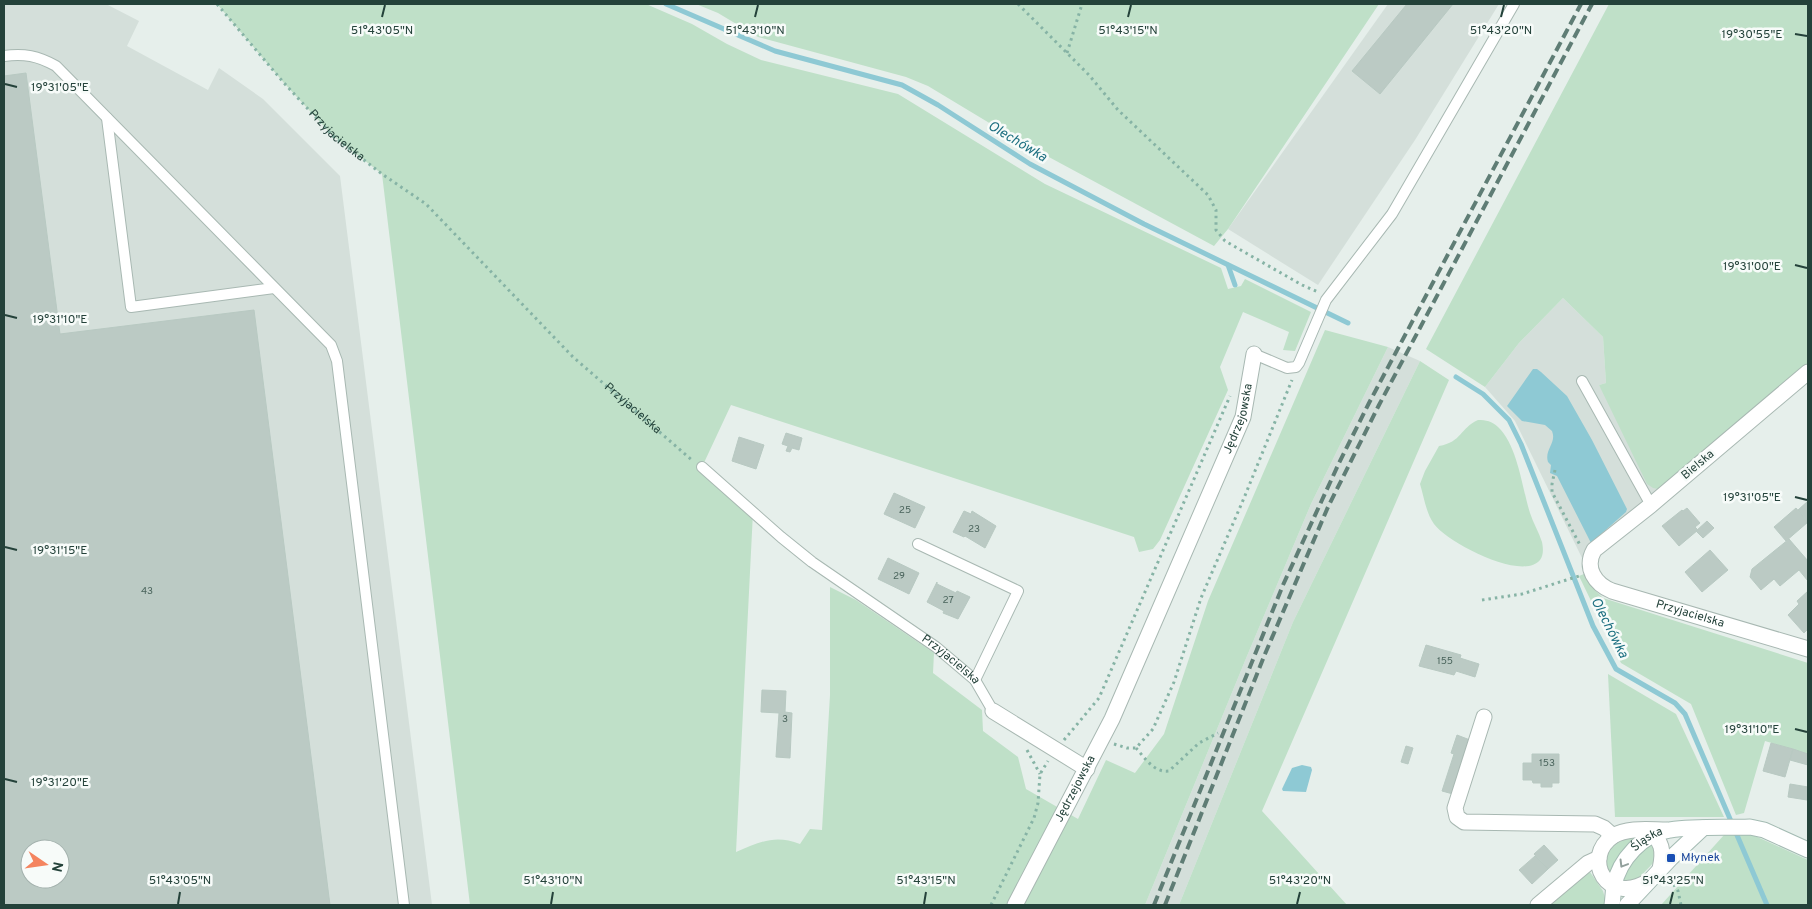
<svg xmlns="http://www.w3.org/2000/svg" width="1812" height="909" font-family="Overpass,sans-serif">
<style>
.built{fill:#d4dfda;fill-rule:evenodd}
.green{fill:#bfe0c8}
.water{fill:#8ec9d4}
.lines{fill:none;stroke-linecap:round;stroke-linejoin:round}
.stream{stroke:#8ec9d4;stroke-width:5}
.building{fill:#bbcac4;stroke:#b8c9c2;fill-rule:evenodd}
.lane-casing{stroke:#a8b8b2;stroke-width:12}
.street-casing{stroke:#a8b8b2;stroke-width:17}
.secondary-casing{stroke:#a4bbb3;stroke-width:17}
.path{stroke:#86b3a5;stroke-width:3;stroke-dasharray:2.5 4;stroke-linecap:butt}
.lane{stroke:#fff;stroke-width:10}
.street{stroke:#fff;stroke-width:15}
.secondary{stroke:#fff;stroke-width:15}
.rail{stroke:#5f7d75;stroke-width:4;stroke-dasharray:10 5;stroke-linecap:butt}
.oneway{stroke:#92a09c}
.ticks{fill:none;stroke:#24423a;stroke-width:2}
.transit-dot{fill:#1a4fb4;stroke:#f7fbf9;stroke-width:2}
.labels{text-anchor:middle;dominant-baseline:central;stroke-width:5;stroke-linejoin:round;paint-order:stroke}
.number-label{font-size:10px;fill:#4a645c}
.street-label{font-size:12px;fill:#24423a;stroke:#f7fbf9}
.transit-label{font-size:12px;fill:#164399;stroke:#f7fbf9;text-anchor:start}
.water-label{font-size:14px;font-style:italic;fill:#1c6f80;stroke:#f7fbf9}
.ticks-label{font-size:12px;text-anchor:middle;fill:#24423a;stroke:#f7fbf9;stroke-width:5;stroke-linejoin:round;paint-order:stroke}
</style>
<rect width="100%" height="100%" fill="#e6efeb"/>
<!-- built -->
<g class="built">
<path d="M4,4H106L139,21L127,46L208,90L219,68L263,99L340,176L432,905H4ZM30,849H60V879H30Z"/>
<polygon points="1388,4 1499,4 1415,140 1318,285 1228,229"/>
<polygon points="1563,298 1603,337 1606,383 1599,385 1664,490 1582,558 1515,421 1485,387 1519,343"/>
<polygon points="1388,347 1420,361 1293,622 1179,905 1145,905 1247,656 1311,504"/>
</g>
<!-- green -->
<g class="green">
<path d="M217,4H646L692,24L727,44L761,60L898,94L1045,184L1221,268L1228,289L1241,286L1245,279L1311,312L1295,351L1283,350L1289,332L1243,312L1220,367L1228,390L1160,540L1153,549L1139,552L1134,537L731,405L702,467L753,512L736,852C760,842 775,834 800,844L810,829L822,830L830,695V587L856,600L934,653L933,673L982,710L983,731L1018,757L1026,789L1078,819L1106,760L1135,773L1164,734L1208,601L1325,330L1388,347L1311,504L1247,656L1145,905H470L382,174L333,136L284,83Z"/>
<polygon points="696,4 1379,4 1228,229 1214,246 1021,142 928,86 906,77 758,37 718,13"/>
<polygon points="1609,4 1808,4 1808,364 1664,490 1653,488 1647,484 1599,385 1606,383 1603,337 1563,298 1519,343 1485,387 1426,349"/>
<polygon points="1420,361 1449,380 1262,811 1347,905 1179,905 1293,622"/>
<path d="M1478,420C1486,420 1492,421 1498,427C1518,446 1522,488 1530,513C1533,523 1539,532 1542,542C1543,547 1544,555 1540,560C1522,582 1447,542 1434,524C1426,513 1424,497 1420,484L1425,471L1439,446C1462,442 1460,428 1478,420Z"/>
<polygon points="1584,574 1596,591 1603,598 1808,663 1808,754 1765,741 1744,813 1736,815 1691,704 1621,663 1579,576"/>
<polygon points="1608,674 1676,714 1724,817 1615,817"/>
<path d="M1641,834C1625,846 1615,856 1611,875C1595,848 1620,840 1641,834Z"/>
<polygon points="1742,834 1753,835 1808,860 1808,905 1661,905 1724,835"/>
<path d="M1652,843L1656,860L1638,879L1622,882C1627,865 1638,854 1652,843Z"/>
<polygon points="1590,872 1603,891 1607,905 1548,905"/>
</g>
<!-- water -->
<g class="water">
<path d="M1533,369H1537L1541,372L1567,396L1592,440L1627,509L1626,512L1591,543L1557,476L1550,473L1551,465L1548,462C1544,450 1557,443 1552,431L1545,425L1522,421L1507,406Z"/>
<polygon points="1302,765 1311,767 1312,770 1306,792 1283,791 1282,789 1292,768"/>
</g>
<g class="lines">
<!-- stream -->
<g class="stream">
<polyline points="666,4 775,51 902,85 938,105 1030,164 1144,224 1348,323"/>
<polyline points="1228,265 1235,285"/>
<polyline points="1456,377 1483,394 1509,420 1521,444 1593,626 1616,669 1675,703 1685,714 1767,905"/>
</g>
</g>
<!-- building -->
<g class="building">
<polygon points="1407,4 1453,4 1380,94 1352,71"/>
<path d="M26,73L60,334L254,310L330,905H4V76ZM30,849H60V879H30Z"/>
<polygon points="786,433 802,438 799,450 792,448 790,452 786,451 788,446 782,444"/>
<polygon points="739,437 764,445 756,469 732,461"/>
<polygon points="894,493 925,507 915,528 884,514"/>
<polygon points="1808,501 1808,521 1798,510"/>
<polygon points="1687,508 1700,523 1695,527 1698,530 1679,546 1662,526 1682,510 1683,511"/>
<polygon points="1796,508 1808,522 1786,541 1774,527"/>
<polygon points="964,511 971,514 972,511 996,526 985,548 965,536 964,537 953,532"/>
<polygon points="1707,521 1714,528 1703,538 1696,531"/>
<polygon points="1789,539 1808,561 1808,581 1799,570 1780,586 1774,579 1761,590 1750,577 1752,569"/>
<polygon points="1710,550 1728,570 1702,592 1685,572"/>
<polygon points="888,558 919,573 909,594 878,579"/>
<polygon points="937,582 937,584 956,593 957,591 970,597 958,619 943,613 944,611 927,602"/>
<polygon points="1808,591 1808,629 1804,633 1788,615 1799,604 1797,601"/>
<polygon points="1426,645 1461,655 1460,658 1479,664 1475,677 1456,671 1454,675 1419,666"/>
<polygon points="762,690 786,691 785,712 792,713 790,758 776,757 779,713 761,712"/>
<polygon points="1457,735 1470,740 1453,794 1442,791 1454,754 1451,753"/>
<polygon points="1771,743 1793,749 1785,777 1763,771"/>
<polygon points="1406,746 1413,748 1408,764 1401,762"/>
<polygon points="1793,749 1808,754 1808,765 1790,760"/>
<polygon points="1532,754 1559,754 1559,783 1552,783 1552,787 1541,787 1541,783 1533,783 1532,780 1523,780 1523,763 1532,763"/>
<polygon points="1790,784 1808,787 1807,800 1788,797"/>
<polygon points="1544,845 1558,860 1548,869 1534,854"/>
<polygon points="1535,856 1548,869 1532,884 1519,870"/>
</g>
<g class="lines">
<!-- lane casing -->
<g class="lane-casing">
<g id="lane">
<path d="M4,56C24,53 38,56 56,66L331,345L337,361L404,905"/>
<polyline points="107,118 131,307 274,288"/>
<polyline points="1254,354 1287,368 1296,367 1299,363 1326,300 1392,214 1514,4"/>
<polyline points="1582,381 1651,505"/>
<path id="s2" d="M702,467L781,537L812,562L936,647L975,680L993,711"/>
<polyline points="918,544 1018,591 975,680"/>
</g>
</g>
<!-- street casing -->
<g class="street-casing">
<g id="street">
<path id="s3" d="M1808,372L1651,505L1594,550C1584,568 1595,584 1612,591L1808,649"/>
<polyline points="993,711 1087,769"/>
<polyline points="1484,717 1455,808 1457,817 1464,822 1595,824 1604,828 1613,836"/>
<path d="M1646,830C1663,839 1664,852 1660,869"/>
<path d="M1649,881C1607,907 1581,858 1613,836C1628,827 1650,830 1667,830"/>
<path id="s4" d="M1015,905L1112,719L1243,417L1254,354"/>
<polyline points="1538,905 1588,863 1599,858"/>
</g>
</g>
<!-- secondary casing -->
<g class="secondary-casing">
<g id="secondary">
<path id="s5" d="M1612,905C1613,899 1613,892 1614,886C1619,860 1643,833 1670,830C1696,826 1724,828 1750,827L1764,830L1808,850"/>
<polyline points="1627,905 1671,858 1703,828"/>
</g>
</g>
<!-- path -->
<g class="path">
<path id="s1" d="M217,4L284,83L333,136L382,174L426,204L573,357L693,461"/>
<polyline points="1018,4 1089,75 1118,110 1208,195 1216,210 1216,230 1225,241 1302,285 1318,292"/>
<polyline points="1067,53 1082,4"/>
<polyline points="1555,470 1552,484 1552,492 1580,545"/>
<polyline points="1482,600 1522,594 1579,576"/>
<polyline points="1064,740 1099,698 1230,396"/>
<polyline points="1114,744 1127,748 1136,748 1153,729 1174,682 1201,598 1244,498 1292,380"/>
<path d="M1136,748C1145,758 1154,773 1169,771L1199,743L1218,733"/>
<polyline points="1027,750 1040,774"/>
<polyline points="1670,879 1678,891 1681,905"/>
<polyline points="991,905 1034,818 1038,803 1040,774 1048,761"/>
</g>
<!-- lane -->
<use href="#lane" class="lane"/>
<!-- street -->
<use href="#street" class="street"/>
<!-- secondary -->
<use href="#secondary" class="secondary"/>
<!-- rail -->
<g class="rail">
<polyline points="1154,905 1283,585 1339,463 1369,403 1581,4"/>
<polyline points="1165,905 1265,654 1328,507 1379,405 1592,4"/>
</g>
</g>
<!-- one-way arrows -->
<defs><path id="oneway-chevron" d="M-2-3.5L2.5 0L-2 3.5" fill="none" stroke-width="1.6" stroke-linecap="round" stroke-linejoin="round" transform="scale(1.25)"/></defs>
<use class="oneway" href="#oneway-chevron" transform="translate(1623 864) rotate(121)"/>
<!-- ticks -->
<path class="ticks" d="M382,17L385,5M755,17L758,5M1128,17L1131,5M1501,17L1504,5M1795,34L1807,36M5,84L17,87M1795,265L1807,268M5,315L17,318M1795,497L1807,500M5,547L17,550M1795,729L1807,732M5,779L17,782M178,904L180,892M551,904L553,892M924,904L926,892M1297,904L1300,892M1670,904L1673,892"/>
<!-- markers -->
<rect class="transit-dot" x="1666" y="853" width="10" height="10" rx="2.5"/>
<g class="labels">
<!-- number labels -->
<g class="number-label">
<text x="905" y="510">25</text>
<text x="974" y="529">23</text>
<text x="899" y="576">29</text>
<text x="147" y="591">43</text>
<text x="948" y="600">27</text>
<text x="1445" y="661">155</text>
<text x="785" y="719">3</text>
<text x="1547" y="763">153</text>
</g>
<!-- street labels -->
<g class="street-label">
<text stroke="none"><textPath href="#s1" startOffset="178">Przyjacielska</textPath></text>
<text stroke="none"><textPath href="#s1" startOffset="582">Przyjacielska</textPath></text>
<text stroke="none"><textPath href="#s4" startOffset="536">Jędrzejowska</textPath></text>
<text transform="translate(1698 465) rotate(-40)">Bielska</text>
<text stroke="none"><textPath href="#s3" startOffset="411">Przyjacielska</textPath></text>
<text stroke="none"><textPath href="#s2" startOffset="315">Przyjacielska</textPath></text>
<text stroke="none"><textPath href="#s4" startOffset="131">Jędrzejowska</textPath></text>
<text stroke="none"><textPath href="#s5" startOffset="78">Śląska</textPath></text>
</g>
<!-- transit labels -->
<g class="transit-label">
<text x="1681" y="858">Młynek</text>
</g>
<!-- water labels -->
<g class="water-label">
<text transform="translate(1017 142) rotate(31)">Olechówka</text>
<text transform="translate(1609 628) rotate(63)">Olechówka</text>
</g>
</g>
<g class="ticks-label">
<text x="382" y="34">51°43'05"N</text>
<text x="755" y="34">51°43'10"N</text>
<text x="1128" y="34">51°43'15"N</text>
<text x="1501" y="34">51°43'20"N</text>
<text x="1752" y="38">19°30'55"E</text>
<text x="60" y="91">19°31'05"E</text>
<text x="1752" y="270">19°31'00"E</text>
<text x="60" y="323">19°31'10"E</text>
<text x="1752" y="501">19°31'05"E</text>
<text x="60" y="554">19°31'15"E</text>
<text x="1752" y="733">19°31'10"E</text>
<text x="60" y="786">19°31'20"E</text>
<text x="180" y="884">51°43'05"N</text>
<text x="553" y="884">51°43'10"N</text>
<text x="926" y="884">51°43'15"N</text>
<text x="1300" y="884">51°43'20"N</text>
<text x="1673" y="884">51°43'25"N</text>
</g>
<!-- border -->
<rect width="1812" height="909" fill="none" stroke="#24423a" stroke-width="10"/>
<!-- north arrow -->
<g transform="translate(45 864) rotate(103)"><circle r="24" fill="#f7fbf9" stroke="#a3b1ad"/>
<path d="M0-4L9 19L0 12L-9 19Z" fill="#f4845f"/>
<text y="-8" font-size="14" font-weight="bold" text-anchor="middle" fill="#24423a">N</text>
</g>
</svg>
